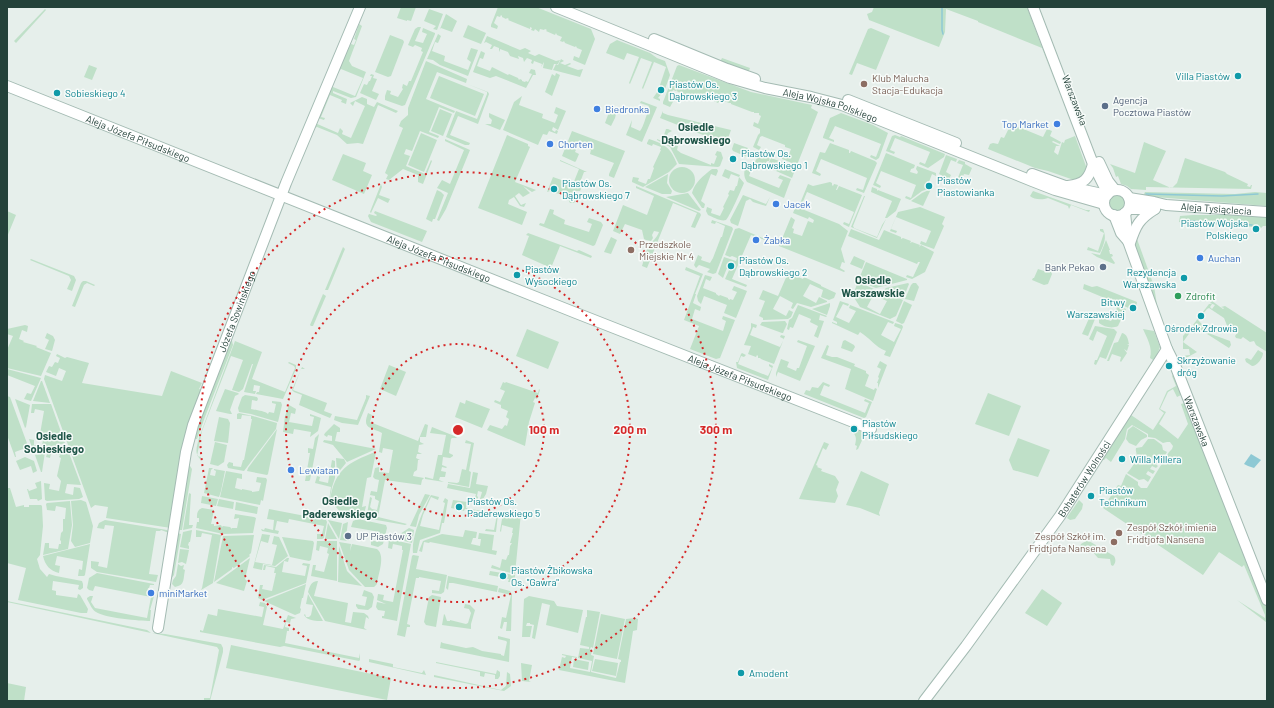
<svg xmlns="http://www.w3.org/2000/svg" width="1274" height="708" font-family="Barlow,sans-serif">
<style>
.green{fill:#bfe0c8}
.water{fill:#8ec9d4}
.lines{fill:none;stroke-linecap:round;stroke-linejoin:round}
.stream{stroke:#8ec9d4;stroke-width:1.5}
.secondary-casing{stroke:#a4bbb3;stroke-width:12}
.secondary{stroke:#fff;stroke-width:10}
.ring{fill:none;stroke:#d62828;stroke-width:2;stroke-dasharray:2 4}
.culture-dot{fill:#0f9aa8;stroke:#f7fbf9;stroke-width:1.5}
.education-dot{fill:#8d6e63;stroke:#f7fbf9;stroke-width:1.5}
.service-dot{fill:#5c6f8a;stroke:#f7fbf9;stroke-width:1.5}
.shop-dot{fill:#3f7fe0;stroke:#f7fbf9;stroke-width:1.5}
.leisure-dot{fill:#2e9e5b;stroke:#f7fbf9;stroke-width:1.5}
.labels{text-anchor:middle;dominant-baseline:central;stroke-width:3;stroke-linejoin:round;paint-order:stroke}
.culture-label{font-size:10px;fill:#0d838f;stroke:#f7fbf9;text-anchor:start}
.education-label{font-size:10px;fill:#785e54;stroke:#f7fbf9;text-anchor:start}
.street-label{font-size:10px;fill:#24423a;stroke:#f7fbf9}
.service-label{font-size:10px;fill:#4e5e75;stroke:#f7fbf9;text-anchor:start}
.shop-label{font-size:10px;fill:#366cbe;stroke:#f7fbf9;text-anchor:start}
.leisure-label{font-size:10px;fill:#27864d;stroke:#f7fbf9;text-anchor:start}
.neighbourhood-label{font-size:11px;font-weight:bold;fill:#1f5548;stroke:#f7fbf9}
.centre{fill:#d62828;stroke:#f7fbf9;stroke-width:2}
.ring-label{font-size:12px;text-anchor:middle;font-weight:bold;fill:#d62828;stroke:#f7fbf9;stroke-width:3;stroke-linejoin:round;paint-order:stroke}
</style>
<rect width="100%" height="100%" fill="#e6efeb"/>
<!-- green -->
<g class="green">
<polygon points="401,7 416,7 411,21 407,20 407,21 397,18"/>
<polygon points="498,7 536,7 591,29 595,39 585,65 573,60 574,56 579,58 582,50 577,48 576,46 575,47 565,43 564,41 563,42 560,41 562,37 557,35 556,33 555,35 546,31 547,30 545,29 544,30 540,29 539,32 535,29 534,31 531,30 532,28 530,27 530,29 508,20 509,19 507,18 506,19 502,17 502,16 501,15 500,17 497,16 494,23 498,26 497,29 491,27 491,25"/>
<polygon points="874,7 1027,7 1058,90 1042,48 978,22 978,21 946,9 945,32 939,47 869,20 867,14 872,12"/>
<polygon points="45,9 46,10 16,43 14,41"/>
<polygon points="429,9 443,14 437,30 433,29 436,26 424,21"/>
<polygon points="446,14 457,21 452,32 441,28 440,29"/>
<polygon points="359,24 362,26 349,61 352,66 366,72 356,97 351,98 333,91 333,93 347,99 346,104 341,102 342,100 330,95 321,117 325,118 324,120 318,118 331,86 333,87 355,96 363,78 341,69 338,73 337,72 344,56 351,44 354,45 356,40 354,39"/>
<polygon points="468,25 486,33 481,44 463,37"/>
<polygon points="418,27 421,27 415,41 423,43 427,34 422,32 423,28 435,33 435,34 405,105 402,106 385,100 385,96 387,90 391,91 390,94 398,97 403,89 402,88 403,84 407,86 409,81 411,81 423,52 421,51 422,48 415,45 413,47 408,45 415,29"/>
<polygon points="871,28 890,36 876,70 857,63 852,75 849,74 868,29"/>
<polygon points="438,34 441,36 438,43 435,42 432,51 445,56 444,61 468,70 471,62 467,59 471,48 478,50 468,76 440,65 433,60 427,59"/>
<polygon points="390,35 403,40 404,42 391,76 388,77 375,72"/>
<polygon points="487,36 520,50 525,48 531,51 528,53 535,56 539,54 556,61 560,60 558,64 554,64 552,70 543,68 544,62 541,67 542,64 534,61 533,64 531,63 532,60 527,58 524,62 523,58 518,56 519,59 510,56 508,52 500,49 500,52 499,50 499,48 494,46 492,49 490,49 492,45 486,42 484,43"/>
<polygon points="617,40 650,53 657,58 665,61 670,75 665,89 660,88 659,91 663,92 658,98 660,99 660,101 653,98 658,91 666,67 654,62 643,89 642,88 652,62 641,58 630,84 629,83 639,57 627,53 624,60 606,53 610,44"/>
<polygon points="481,51 485,53 483,59 480,58 477,66 490,71 492,67 508,75 509,74 518,78 519,80 520,79 522,80 522,81 525,82 526,81 528,82 532,74 529,73 531,69 535,70 536,75 533,75 526,88 496,76 490,78 473,72"/>
<polygon points="722,58 750,68 748,73 720,62"/>
<polygon points="561,59 564,61 560,63 565,65 570,63 571,64 567,66 578,70 583,69 580,77 553,70 556,64 558,65"/>
<polygon points="426,61 467,79 466,83 437,72 426,99 455,111 454,113 439,107 429,132 439,136 438,138 420,131 412,151 406,149 404,154 410,156 406,166 425,174 431,160 432,161 423,184 418,182 418,175 403,169 389,180 386,179 388,175 385,173 403,128 399,126 401,121 408,115 408,108"/>
<polygon points="89,65 97,68 92,80 84,77"/>
<polygon points="679,65 751,92 812,105 811,108 818,112 797,165 782,159 783,155 788,157 791,149 785,147 785,145 762,136 760,137 757,145 761,147 759,150 753,147 758,135 760,133 760,129 753,126 754,122 758,124 761,116 759,115 759,113 754,113 754,112 752,112 731,104 731,103 729,103 724,101 725,100 723,99 722,101 720,100 718,103 712,100 712,101 701,97 700,95 699,96 696,95 695,98 689,95 688,96 678,92 676,90 676,91 673,90 670,98 674,100 670,107 663,104 663,102 677,66"/>
<polygon points="556,73 560,75 552,96 545,92 552,74 555,76"/>
<polygon points="371,74 374,75 373,78 377,79 372,91 379,94 376,100 360,93 364,84 367,85 369,81 370,81 372,76 370,76"/>
<polygon points="439,76 484,94 475,116 430,98"/>
<polygon points="467,84 488,92 489,94 478,124 458,116 450,135 470,143 469,145 465,145 446,137 456,111 477,119 487,94 487,92"/>
<polygon points="522,96 519,105 543,114 542,118 555,123 558,115 554,113 556,107 566,111 558,130 553,127 552,130 555,132 556,130 558,131 557,134 549,131 547,135 543,134 538,145 503,130 514,102"/>
<polygon points="362,97 367,99 367,104 374,107 377,102 398,111 396,113 378,105 363,144 358,143 347,144 337,135 317,127 314,128 315,123 338,133 340,128 343,131 342,134 351,138 365,106 355,101 353,106 350,103"/>
<path d="M641,101L657,107L642,142L626,135L632,120L631,127L640,131C644,126 645,118 648,112L646,111L649,106L640,103Z"/>
<polygon points="611,107 617,110 615,118 611,126 605,123"/>
<polygon points="440,109 452,114 443,136 431,131"/>
<polygon points="663,111 663,113 668,115 731,130 726,144 660,118"/>
<polygon points="489,113 505,120 500,130 485,124 491,124 492,120 489,117"/>
<polygon points="841,113 873,125 888,133 879,158 876,160 870,157 871,155 876,157 881,144 835,126 829,138 834,140 834,142 823,138 823,137 830,118"/>
<polygon points="1011,124 1043,137 1047,129 1052,131 1050,136 1061,142 1060,144 1053,141 1052,142 1060,146 1056,146 1054,152 1058,155 1062,142 1064,143 1065,140 1075,136 1087,169 1081,177 1076,180 1071,179 1048,171 1035,168 988,149 990,144 993,143 998,144 1001,137 1004,138"/>
<polygon points="666,129 668,129 672,131 668,133 665,141 673,145 673,144 678,146 677,150 681,153 711,165 711,163 714,164 717,156 715,155 717,151 721,152 723,158 720,166 718,167 679,164 670,147 657,140 657,139 662,141"/>
<polygon points="572,131 625,151 614,178 609,176 609,174 614,163 590,154 591,150 578,145 575,152 579,154 576,161 575,162 562,156"/>
<polygon points="421,133 437,140 424,172 408,165"/>
<polygon points="507,135 528,144 528,146 530,147 515,182 536,190 532,192 523,186 530,193 523,197 519,193 515,196 521,205 526,203 524,207 520,206 514,197 509,200 508,204 527,212 522,225 478,208"/>
<polygon points="895,135 900,137 901,136 945,154 944,157 928,168 919,164 920,162 925,164 930,152 895,138 890,150 895,152 894,154 886,151 892,136"/>
<polygon points="445,139 470,150 446,209 439,221 437,220 448,193 437,188 442,180 450,184 464,150 445,141"/>
<path d="M649,139C666,145 670,147 677,164L669,172L643,187L632,182V181L633,177L639,178L638,181L646,184L648,179H650L654,168L653,167L661,150H660L661,147L653,144L652,146L647,144V143Z"/>
<polygon points="1144,142 1166,151 1153,180 1171,188 1173,187 1177,183 1185,158 1225,172 1227,174 1248,184 1247,186 1250,187 1251,185 1252,185 1251,189 1146,187 1146,190 1131,189 1127,186 1121,184 1118,176 1116,177 1113,168 1110,164 1135,173"/>
<polygon points="734,143 748,148 749,151 747,157 733,151 732,149"/>
<polygon points="830,143 849,150 849,153 850,153 851,151 875,161 877,163 864,193 856,190 857,188 863,190 867,178 821,159 816,171 821,174 820,176 812,173 820,152 825,153"/>
<polygon points="759,153 770,158 769,161 767,161 766,163 768,163 766,167 755,162"/>
<polygon points="886,153 915,165 914,168 911,169 910,172 917,174 918,172 916,169 917,166 936,173 936,176 932,174 927,187 929,188 931,184 932,185 931,188 922,191 910,200 905,198 906,196 911,198 916,185 881,171 876,183 881,186 880,188 873,185"/>
<polygon points="343,154 366,163 363,171 372,175 364,194 332,180"/>
<polygon points="946,155 957,159 956,162 951,160 946,172 951,175 949,179 939,174"/>
<polygon points="771,158 796,167 792,178 767,167"/>
<polygon points="560,160 587,172 584,172 579,185 581,189 580,191 576,191 573,198 576,200 574,203 570,203 568,199 570,194 562,191 560,194 555,193 557,188 552,186 550,191 547,192 553,177 573,184 579,169 560,161"/>
<polygon points="959,160 965,162 965,164 972,168 969,175 964,174 961,181 957,180 963,165 957,163"/>
<path d="M749,163L757,166V169L752,168L749,176L779,188L783,180L778,178L780,175L791,179L784,198L747,182C743,176 744,171 746,165Z"/>
<circle cx="682" cy="180" r="13"/>
<path d="M712,169H717L718,171L716,176L711,174L701,201L705,204L704,208H702L692,193C695,182 703,176 712,169Z"/>
<path d="M725,169L740,175L739,177L744,183C742,188 729,218 726,220C721,222 713,217 708,215L706,211L707,207L712,209L711,213L720,216L724,208L723,207L729,195L728,194L730,190L734,191L736,186H737L739,177L731,174L729,179L722,176Z"/>
<polygon points="668,174 667,183 672,191 671,194 662,194 645,187"/>
<polygon points="830,182 832,183 832,185 833,186 834,184 838,185 836,190 837,190 839,186 862,195 849,227 843,224 844,222 849,224 854,212 807,192 802,204 807,207 807,208 799,206 808,184 813,186"/>
<polygon points="381,184 382,187 379,195 390,199 388,203 378,198 371,213 370,212"/>
<path d="M636,186L700,213L701,215L695,228L691,227L697,213L673,203L647,268L642,266C644,260 645,252 649,246C652,241 657,238 659,232L654,231L652,235L653,238L651,241L646,240L644,239L642,230L625,224L620,234L613,231L623,205L647,215L654,196L636,188Z"/>
<polygon points="872,187 877,189 877,191 878,190 901,199 896,211 887,218 885,218 892,201 871,192"/>
<polygon points="931,189 923,206 911,201 922,193"/>
<polygon points="437,190 441,192 444,195 435,219 433,219 432,222 426,219"/>
<path d="M1033,191L1086,210H1090L1089,212L1071,205L1069,209L1068,206L1048,198C1043,200 1034,200 1030,196Z"/>
<polygon points="1145,192 1235,194 1255,192 1267,193 1267,206 1143,196"/>
<polygon points="688,193 701,210 699,211 666,197"/>
<circle cx="1117" cy="203" r="8"/>
<polygon points="743,195 766,204 770,197 766,206 753,202 750,199 746,201 738,226 731,223 730,220"/>
<polygon points="864,196 865,196 853,226 854,228 877,237 882,225 886,219 877,238 851,227"/>
<polygon points="797,207 839,224 848,231 841,249 845,263 842,262 840,268 845,271 844,272 779,246 791,217 795,220 792,228 794,229 793,233 802,236 808,221 813,223 814,220 809,217 808,219 793,213 795,208"/>
<polygon points="920,207 945,217 942,224 944,226 934,249 920,244 921,241 926,243 931,231 896,217 891,229 897,231 896,233 890,231 898,212"/>
<polygon points="550,209 554,210 553,214 565,220 564,224 589,232 592,224 587,222 589,218 601,222 603,225 595,245 593,246 539,225 540,223 544,224"/>
<polygon points="7,211 16,215 7,237"/>
<polygon points="375,211 427,231 422,242 371,222 368,216 369,214 376,216 377,215 374,213"/>
<polygon points="1193,215 1224,215 1267,217 1267,226 1263,226 1258,231 1259,228 1253,227 1253,230 1258,231 1253,231 1253,227 1179,222 1180,216"/>
<polygon points="712,220 732,227 733,229 716,273 713,274 707,272 710,269 699,265 696,268 694,265 698,255 702,257 701,260 710,263 713,258 721,237 722,237 725,226 716,222 715,224 711,223"/>
<polygon points="739,228 765,239 765,240 751,235 732,279 747,285 746,287 725,279 730,268 732,269 734,264 729,263 723,278 718,274 724,257 736,261 737,258 732,256 730,257 725,255 735,229"/>
<polygon points="851,229 879,240 884,230 901,237 901,239 903,238 911,241 910,243 912,242 920,245 919,247 921,245 934,252 925,272 912,279 906,277 907,275 913,277 920,262 918,262 917,264 848,236"/>
<path d="M1100,229H1103C1107,238 1104,244 1100,253L1087,250L1088,247L1098,251L1104,233L1100,231Z"/>
<polygon points="528,233 577,251 579,250 592,256 591,258 560,246 551,268 522,255 529,236 526,235"/>
<polygon points="611,237 617,240 611,254 604,252"/>
<polygon points="1137,239 1154,286 1157,305 1136,250 1135,243"/>
<polygon points="1106,240 1110,250 1109,250 1110,254 1112,254 1113,256 1111,257 1115,263 1114,264 1097,257 1091,253 1100,255"/>
<polygon points="343,247 345,249 328,290 325,290"/>
<polygon points="854,256 865,261 862,269 850,264"/>
<polygon points="31,259 74,276 76,280 72,291 67,289 71,280 69,276 30,260"/>
<polygon points="866,262 907,279 907,280 876,288 858,281"/>
<polygon points="686,267 703,274 695,294 696,294 693,303 701,307 700,311 695,309 692,319 723,331 726,321 722,319 723,316 735,320 720,358 716,359 690,349 699,326 684,320 700,276 685,270"/>
<polygon points="1038,269 1044,271 1046,269 1051,272 1052,274 1048,284 1044,285 1032,280 1033,278 1034,278"/>
<polygon points="788,273 803,279 804,277 821,285 821,286 836,293 834,298 829,300 821,297 823,290 810,284 803,296 816,303 819,297 827,301 827,302 811,307 797,303 793,309 791,308 793,303 780,296 773,309 786,316 789,310 793,312 791,317 788,319 763,320 763,318 759,316 765,301 759,299 763,290 778,296"/>
<polygon points="705,275 712,277 710,281 706,279 703,288 716,293 716,294 719,296 720,295 728,298 728,299 730,300 730,299 733,300 737,292 732,290 734,286 747,291 736,318 724,313 727,305 704,296 701,304 698,301 697,296"/>
<polygon points="86,281 95,285 94,286 87,283 84,285 75,307 72,306 81,283 83,281"/>
<polygon points="858,282 874,289 851,295 851,291 854,292"/>
<polygon points="908,283 909,284 903,299 883,291 886,288"/>
<polygon points="913,283 916,283 919,287 914,301 905,299 911,285"/>
<polygon points="1084,284 1092,287 1097,286 1137,302 1136,308 1132,307 1131,309 1083,289"/>
<polygon points="877,290 880,292 879,296 874,294 867,307 880,314 887,301 880,298 883,292 903,300 896,316 890,319 860,307 853,296"/>
<polygon points="323,294 326,296 313,326 311,326 310,325"/>
<path d="M840,301L849,304L848,306L843,304L836,317L849,323L856,311L849,308L850,305L894,322L893,324L888,322L881,335L894,342L901,329L894,326L895,323L902,325L903,327L890,357L884,355L886,351C875,347 870,338 860,332L858,335L832,323V322L837,324V322L833,320Z"/>
<polygon points="904,301 912,305 904,323 902,324 896,321"/>
<polygon points="1212,301 1223,309 1224,308 1221,307 1225,306 1267,333 1267,352 1256,345 1254,341 1250,342 1243,337 1241,339 1236,338 1235,336 1238,332 1238,330 1235,330 1231,326 1230,328 1228,328 1224,318 1209,308 1207,309 1198,320 1211,334 1230,341 1231,345 1229,348 1193,325 1209,304 1212,304 1210,307 1212,309 1215,305 1210,303"/>
<polygon points="830,303 830,306 827,315 812,309"/>
<path d="M1113,304L1126,309L1118,326C1112,329 1104,327 1099,323V318L1103,315L1102,318L1111,321L1117,311H1116L1117,307L1113,306Z"/>
<polygon points="798,305 827,316 826,317 820,315 819,320 824,321 818,338 814,336 818,326 810,322 811,319 799,314 793,328 790,327 789,330 787,329 789,320 792,318"/>
<polygon points="1091,314 1095,319 1088,336 1082,334"/>
<polygon points="785,321 787,324 783,333 782,333 760,325 762,322"/>
<polygon points="751,323 757,325 756,328 753,327 750,335 780,347 784,339 780,337 781,335 785,336 774,364 761,359 760,358 758,358 758,356 757,355 756,357 748,354 751,346 744,345 751,328"/>
<polygon points="25,325 28,326 27,332 22,330 19,339 24,341 23,342 37,346 36,347 51,353 41,376 7,368 7,350 13,336 7,334 7,329"/>
<polygon points="1095,326 1114,329 1117,332 1106,359 1100,357 1096,365 1094,364 1095,360 1097,360 1107,336 1097,331 1093,341 1089,339"/>
<polygon points="527,329 559,342 548,369 516,356"/>
<path d="M1143,329L1154,331L1160,347L1156,357L1153,360L1150,358C1153,348 1147,338 1143,329Z"/>
<polygon points="1189,329 1191,331 1183,342 1197,352 1186,358 1185,360 1181,362 1182,356 1190,355 1189,349 1183,349 1183,336"/>
<polygon points="47,333 53,336 55,340 52,351 45,349 49,340 45,338"/>
<path d="M1122,333C1127,334 1128,339 1129,344L1127,345H1129L1127,351L1124,349L1127,353L1121,362L1120,361L1121,357L1112,354L1109,361H1107L1114,343L1118,342Z"/>
<polygon points="798,340 815,346 800,381 778,372 776,377 776,373 781,359 789,362 787,367 796,371 797,368 799,368 807,346 797,342"/>
<polygon points="845,340 854,345 855,347 852,352 841,348 843,341"/>
<polygon points="230,341 232,341 233,345 205,417 197,439 193,439"/>
<path d="M235,341L262,352L252,379L285,392L295,368L294,366L288,363L289,362L296,365V369L283,399L256,394L257,392H259L260,386L254,385L253,391H256L255,394L244,392L253,364H252L243,389L239,392L232,390L243,360L231,356L202,431L197,456L201,457L200,459C194,453 197,446 199,438Z"/>
<polygon points="827,345 829,346 826,355 832,357 837,357 855,364 854,366 866,371 866,373 869,375 865,386 874,390 875,388 877,389 873,401 845,389 851,369 821,358"/>
<path d="M1258,350L1263,353C1263,358 1257,366 1252,366L1246,362L1245,359L1247,358L1251,360Z"/>
<polygon points="742,353 746,355 744,357 741,356 738,364 768,376 772,368 769,366 769,364 773,366 768,380 737,368 736,362 738,362 741,354"/>
<polygon points="57,354 65,358 67,357 89,363 82,383 162,396 171,371 202,383 199,389 203,390 171,528 106,518 108,507 95,505 91,508 44,379 45,375 62,381 66,371 59,368 56,376 46,372 49,366 52,367 55,362 58,363 60,358 56,356"/>
<polygon points="880,361 887,365 878,388 878,383 877,383 879,378 878,377 881,369 877,367"/>
<polygon points="389,365 406,372 396,396 380,389"/>
<polygon points="302,367 305,369 301,369 293,390 327,403 324,411 332,414 330,418 299,405 302,395 294,392 292,390"/>
<polygon points="7,369 41,378 31,401 24,399 27,393 31,394 35,386 7,375"/>
<polygon points="1173,375 1181,395 1177,397 1173,389 1168,392 1160,409 1166,412 1159,424 1178,439 1188,424 1181,404 1185,403 1199,440 1204,446 1252,578 1255,580 1267,609 1266,622 1237,600 1265,618 1265,615 1244,565 1242,567 1219,552 1203,575 1103,508 1118,485 1121,486 1126,474 1138,482 1138,485 1141,488 1147,488 1169,452 1172,449 1173,446 1170,442 1167,442 1163,443 1155,438 1148,437 1148,434 1132,425 1127,429 1125,439 1111,462 1106,458 1104,460 1102,460 1131,415 1153,430 1164,413 1159,409 1167,391 1176,386 1172,376"/>
<polygon points="41,381 42,381 50,403 33,401"/>
<polygon points="503,382 505,383 506,382 538,393 539,389 540,390 537,399 535,398 533,402 535,403 529,422 525,446 487,430 490,425 502,429 505,425 507,426 509,419 506,417 508,411 501,408 501,405 494,402 495,400 500,402 505,391 500,389"/>
<polygon points="823,382 830,385 829,387 824,385 820,395 865,413 869,403 864,401 865,399 872,402 866,417 864,418 804,394 806,390 810,391 812,387 818,388"/>
<polygon points="225,389 238,393 239,394 235,396 230,410 232,414 230,414 216,411"/>
<polygon points="988,393 1021,406 1009,436 975,424"/>
<path d="M245,395L257,397L258,399L257,401L252,400L251,409C255,410 265,411 268,414L269,412L274,413L276,404L272,403V401L281,402L282,405L278,422L251,414L239,412L238,408L242,397Z"/>
<polygon points="366,395 370,396 358,425 342,423 334,420 335,416 357,420 366,398"/>
<polygon points="7,396 10,397 28,446 28,450 24,454 23,449 15,452 16,457 15,457 7,435"/>
<polygon points="15,399 30,405 26,427 25,428"/>
<polygon points="466,400 490,409 482,428 455,417 460,402 465,404"/>
<polygon points="32,404 51,404 65,443 34,453 29,439 34,440 34,445 42,446 44,434 40,434 44,411 35,409 34,413 31,413"/>
<polygon points="289,405 296,409 295,414 291,413 289,422 312,426 314,417 310,416 310,414 321,418 318,431 310,437 311,432 294,429 293,434 283,432 285,416"/>
<polygon points="239,413 253,416 277,423 276,429 244,471 228,468 227,465 229,462 233,463 233,466 241,467 243,460 244,460 252,419 251,419 251,416 242,415 241,419 237,419 237,414"/>
<path d="M368,413L372,415L370,422L418,441L425,424L428,425L426,437H420V442L424,444L419,445L418,452L422,454H417L416,458L420,460H418L417,470L414,472L413,476L424,478L422,480L421,485L385,480L378,517L407,524L405,525L371,519L367,514L370,497L372,498L370,507L372,509L377,510L379,501L375,499V496L370,495L371,491L377,492L379,480L375,479L373,477L375,468L379,467V472L389,473L393,450L383,448L382,453L379,452L382,433C370,427 362,429 368,413Z"/>
<polygon points="219,417 228,419 230,423 228,443 214,441"/>
<polygon points="334,424 340,428 340,432 337,432 335,441 376,449 347,462 333,445 323,442 324,440 332,441 332,436 328,435 327,437 324,435 325,433"/>
<polygon points="1133,426 1147,435 1147,437 1141,440 1136,446 1129,443 1126,439 1128,430"/>
<polygon points="432,427 457,437 456,438 452,438 451,439 449,453 453,455 453,456 450,458 443,457 442,465 447,467 446,468 442,467 441,471 446,472 445,477 440,477 439,480 444,482 425,479 425,477 433,479 438,455 442,455 446,435 430,433"/>
<polygon points="277,429 268,474 267,475 247,471 248,468"/>
<path d="M857,429L860,430L864,436L858,449L856,450L857,446L855,445C857,438 856,434 850,430L856,432Z"/>
<polygon points="319,434 310,480 309,481 305,481 310,453 308,453 308,448 313,449 315,438"/>
<polygon points="1018,438 1050,450 1038,477 1013,470 1009,460"/>
<polygon points="463,439 474,443 469,471 471,472 469,487 448,483 448,482 457,483 459,482 462,469 466,470 471,444 465,443 466,440"/>
<path d="M1148,439H1154L1162,445L1163,450L1167,452L1164,457L1159,454L1158,457L1162,460L1160,463L1155,460L1154,463L1158,466L1156,468L1152,466L1150,469L1155,471L1153,474L1148,471L1146,474L1151,477L1148,482L1144,479L1139,480L1127,473C1131,469 1135,463 1136,458C1138,454 1135,452 1136,448L1142,447Z"/>
<polygon points="215,442 227,445 224,462 218,466 210,464"/>
<polygon points="824,442 829,444 826,450 823,448 816,465 818,466 817,467 822,469 821,471 835,476 839,482 836,490 838,496 835,503 799,499"/>
<polygon points="66,445 81,485 67,484 65,493 73,495 74,487 80,488 83,497 79,499 47,501 45,500 44,483 50,484 49,489 59,491 61,481 57,476 61,458 59,457 60,455 51,453 50,458 46,457 48,451"/>
<polygon points="45,452 42,472 41,472 35,455"/>
<path d="M375,452H376L371,477L367,478L362,507L366,506C365,511 364,515 358,516L357,513L347,511L348,515L342,514L330,500C335,469 348,463 375,452Z"/>
<polygon points="25,457 34,461 37,471 33,473 31,466 20,470 16,461"/>
<polygon points="336,458 344,459 346,463 337,474"/>
<polygon points="332,460 335,461 335,478 332,487 328,508 331,487 315,483 317,476 320,477 319,481 328,483"/>
<polygon points="188,466 190,466 192,469 182,530 177,530"/>
<polygon points="209,468 213,468 211,470 210,475 215,476 216,471 214,470 214,469 225,471 221,491 219,497 204,493"/>
<polygon points="226,471 242,474 242,479 237,478 235,488 242,490 242,489 252,491 252,492 259,491 261,483 256,482 257,477 266,478 267,480 263,501 261,500 260,505 220,497"/>
<polygon points="861,471 889,484 879,513 880,516 860,508 846,505"/>
<polygon points="473,472 478,473 476,484 488,486 486,494 483,499 480,499 482,492 478,491 477,496 478,497 478,499 475,498 476,494 447,488 448,484 470,488"/>
<polygon points="41,481 42,499 38,501 37,499 30,499 27,489 28,489 29,491 37,488 35,483"/>
<polygon points="7,488 10,488 16,507 24,505 24,507 29,507 29,505 41,505 42,506 43,526 40,555 37,559 40,569 47,577 49,574 56,576 82,581 83,584 83,588 80,590 78,589 79,585 53,581 52,590 56,591 56,595 77,598 78,594 80,595 88,609 87,613 81,613 18,600 26,568 7,563"/>
<polygon points="189,493 191,494 189,525 193,525 192,528 183,530"/>
<polygon points="425,494 430,495 419,515 416,527 410,526"/>
<path d="M431,495L439,497L438,500L431,497L423,515L420,526L439,530L445,503L443,502L445,498L448,500L444,523H442L440,533L420,540L417,553H413C411,537 423,510 431,495Z"/>
<polygon points="202,496 218,499 216,506 201,503"/>
<polygon points="219,499 234,502 233,509 217,506"/>
<polygon points="81,500 86,502 93,526 90,543 75,547 71,541 73,525 71,501"/>
<polygon points="453,500 467,502 466,508 498,514 496,532 485,531 486,529 494,530 497,515 465,509 464,511 461,510 462,505 457,504 456,509 451,508"/>
<polygon points="1079,500 1083,504 1082,509 1075,519 1070,520 1067,518 1068,516"/>
<polygon points="70,501 72,525 68,549 43,555 45,543 49,543 49,548 58,549 59,544 61,544 61,541 60,540 61,533 63,531 63,519 65,519 66,508 56,506 55,511 47,510 46,504 47,503"/>
<polygon points="236,502 258,507 257,514 235,510"/>
<path d="M202,508L214,510L211,524H214V526L221,525L222,527L223,526L230,527L232,529V528H237L239,518L234,519L235,514L254,517L256,518L253,533L223,534L196,528L197,522H199V518H197C197,514 197,510 202,508Z"/>
<polygon points="269,509 326,520 327,522 324,538 322,539 317,539 317,534 322,534 324,526 289,519 288,523 277,521 275,530 279,531 278,534 262,531 261,529 264,530 265,528 273,530 274,520 267,519"/>
<polygon points="514,511 521,513 515,574 491,568 492,565 500,568 502,559 506,560 508,555 509,555 510,546 512,543 510,543 513,533 512,533 513,528 502,525 501,532 500,531 503,513 513,515"/>
<polygon points="358,519 386,525 387,528 383,544 378,547 371,545 371,540 378,542 380,532 351,527 353,521"/>
<polygon points="105,520 167,530 169,533 161,530 160,531 156,531 149,574 158,575 156,582 97,572 91,568 91,561 99,562 98,566 107,568 114,526 105,525 104,529 97,528 99,523"/>
<polygon points="328,520 342,523 339,539"/>
<polygon points="348,522 346,537 350,538 349,541 340,540 343,524"/>
<polygon points="328,523 337,539 325,539"/>
<polygon points="409,528 414,530 412,543 394,538"/>
<polygon points="192,530 190,542 189,542 188,545 189,546 189,549 180,547 183,532"/>
<polygon points="196,530 221,535 213,583 201,590 202,588 212,535 202,533 201,537 196,537"/>
<polygon points="465,530 477,532 476,538 473,538 471,544 480,546 481,539 478,539 479,533 494,535 492,550 497,551 496,555 430,542 429,543 424,542 422,552 419,551 423,541 442,534 463,537"/>
<polygon points="177,533 181,534 174,575 171,579 170,585 170,583"/>
<polygon points="262,534 270,535 268,543 261,541 255,562 272,565 277,545 272,544 274,536 279,537 288,556 275,566 263,564 262,570 253,568"/>
<polygon points="254,535 251,553 249,555 250,556 234,568 232,567 232,569 214,582 223,536"/>
<polygon points="282,537 313,541 314,543 311,560 309,561 290,557"/>
<polygon points="389,539 411,544 400,603 396,603 400,603 397,621 382,618 382,616 384,616 385,611 378,610 376,607 377,602 386,604 377,600 378,594 384,595 383,600 393,602 403,550 402,550 402,546 393,544 392,549 388,548"/>
<polygon points="317,541 337,541 337,581 311,576 313,565 316,565 315,570 324,572 329,554 327,553 328,548 320,546 319,551 316,550"/>
<path d="M1086,541H1089L1114,556C1116,559 1116,563 1113,566L1111,565L1110,559L1098,558L1092,551L1086,550L1083,551L1079,549L1081,544Z"/>
<path d="M339,542L351,544L350,551L352,544L377,549C386,556 378,574 377,584L374,587H365L349,570Z"/>
<path d="M90,544L85,575L84,576H78L79,569L82,570L83,561L57,556L55,565L60,566L59,573C50,571 45,565 43,556Z"/>
<polygon points="339,546 347,571 362,586 338,582"/>
<polygon points="180,549 189,550 186,564 182,562 178,563"/>
<polygon points="413,555 419,556 416,569 447,575 444,592 441,594 432,593 432,590 439,591 441,581 419,577 419,578 416,578 407,624 410,625 410,627 407,627 405,637 397,635 412,556"/>
<polygon points="250,558 245,579 247,581 244,591 216,583"/>
<polygon points="287,558 289,558 288,562 284,561 282,572 305,576 307,566 302,565 303,563 310,564 306,583 262,600 258,598 260,585 263,585 262,589 272,591 276,573 274,573 275,568 266,566 265,570 263,570 264,565 276,567"/>
<path d="M178,564L181,566L184,565L183,569L185,570C183,580 185,585 175,587L172,584L173,580L176,576Z"/>
<polygon points="490,571 515,575 515,581 513,582 508,582 509,579 504,578 504,575 501,574 500,577 489,575"/>
<path d="M97,573L154,584V585H150L149,588H148L147,594L154,596L150,610H151L150,621C141,621 104,618 96,612C92,610 90,604 87,599V598L90,596H93L91,602L95,608L147,618L151,597L95,586L93,591L89,590L87,588L89,578Z"/>
<polygon points="448,576 498,586 497,592 453,583 449,583 448,590 446,588"/>
<path d="M318,581L314,596L348,603L345,622L351,623L353,612L364,613L368,616L369,619L366,617L364,628L367,630L325,621L308,592C310,586 311,581 318,581Z"/>
<polygon points="306,584 303,598 302,598 300,608 301,609 300,613 295,615 264,601"/>
<polygon points="499,588 510,591 512,595 511,631 506,631 507,622 504,622 502,629 500,628 502,617 506,618 511,595 498,592"/>
<polygon points="1042,589 1062,603 1047,626 1025,613"/>
<polygon points="364,590 372,593 374,597 372,607 368,610 358,609 356,606 356,604 365,606 367,597 362,596"/>
<path d="M308,594L323,621C317,621 307,621 304,615L305,614L306,617H309L311,615L313,605L306,604Z"/>
<polygon points="432,595 441,597 436,627 426,625 424,622 429,597"/>
<polygon points="529,596 554,601 557,606 583,610 578,633 546,625 550,605 542,603 535,639 532,638 534,625 530,624 530,623 527,623 526,626 532,626 530,637 522,637 524,599"/>
<polygon points="7,601 147,630 151,633 7,602"/>
<polygon points="260,602 265,603 267,607 263,625 283,629 288,615 296,618 291,619 290,623 286,622 285,627 289,628 289,631 287,631 285,643 359,658 360,653 360,660 359,661 284,646 280,647 200,632 200,630 203,631 208,614 217,616 218,609 262,617 264,607 259,606"/>
<polygon points="465,604 470,605 475,610 471,624 471,629 442,625 444,614 445,615 447,621 450,621 450,620 466,624 468,623 471,613 469,609 464,608"/>
<polygon points="587,610 600,612 593,648 591,647 590,649 592,650 591,655 594,656 591,672 616,678 620,662 621,662 621,660 618,659 626,619 635,618 638,619 637,630 633,631 625,683 559,670 562,657 565,658 566,656 562,655 562,654 577,657 577,658 572,657 570,668 590,672 592,661 578,658 580,648 589,649 589,647 580,645 586,617 587,617"/>
<polygon points="601,614 625,619 617,659 593,654"/>
<polygon points="152,633 165,634 221,644 223,648 223,652 210,701 205,700 204,701 204,698 210,698 219,650 217,647"/>
<polygon points="498,636 510,639 509,662 440,648 441,642 443,643 466,648 473,647 482,651 501,654 501,655 504,656 507,642 506,641 498,639"/>
<polygon points="231,645 391,678 387,700 226,668"/>
<polygon points="369,659 393,664 393,667 422,673 424,670 426,675 369,662"/>
<polygon points="574,659 589,662 588,670 573,667"/>
<polygon points="595,659 618,663 616,676 592,671"/>
<polygon points="436,662 496,674 497,670 500,672 500,676 498,679 495,679 495,675 485,673 484,677 480,676 480,672 436,663"/>
<polygon points="521,663 532,665 529,681 531,682 522,681"/>
<polygon points="507,672 510,674 511,686 504,691 434,677 434,675 501,690 506,686"/>
<polygon points="7,683 26,687 24,701 7,701"/>
</g>
<!-- water -->
<polygon class="water" points="1251,454 1261,460 1254,468 1248,466 1244,464"/>
<g class="lines">
<!-- stream -->
<g class="stream">
<polyline points="942,7 942,30 943,34"/>
<polyline points="1146,194 1222,196 1258,194"/>
<polyline points="1190,221 1252,225"/>
</g>
<!-- secondary casing -->
<g class="secondary-casing">
<g id="secondary">
<path id="s1" d="M556,7L730,78L765,88L811,97L842,105L1032,181L1055,190L1104,204"/>
<polyline points="1033,7 1093,164 1108,194"/>
<polyline points="654,39 727,69 755,79"/>
<path id="s2" d="M7,86L576,313L871,429"/>
<polyline points="848,100 956,143"/>
<polyline points="1099,162 1108,181 1115,190"/>
<polyline points="1032,174 1065,186 1107,195"/>
<path d="M1068,186C1084,184 1089,179 1093,164"/>
<circle cx="1117" cy="203" r="13"/>
<path id="s3" d="M1129,198L1154,202L1166,205L1267,212"/>
<polyline points="1129,209 1155,209"/>
<path id="s4" d="M1125,213L1128,241L1167,349L1175,365L1267,600"/>
<polyline points="1114,215 1121,233 1128,241"/>
<path d="M1130,243C1136,225 1139,219 1155,209"/>
<path id="s5" d="M158,628L186,452L193,425L286,183L360,7"/>
<path id="s6" d="M924,701L966,646L1060,516L1167,349"/>
</g>
</g>
<!-- secondary -->
<use href="#secondary" class="secondary"/>
</g>
<!-- distance rings -->
<g class="ring">
<circle cx="458" cy="430" r="86"/>
<circle cx="458" cy="430" r="172"/>
<circle cx="458" cy="430" r="258"/>
</g>
<!-- markers -->
<g class="culture-dot">
<circle cx="1238" cy="76" r="4"/>
<circle cx="661" cy="90" r="4"/>
<circle cx="57" cy="93" r="4"/>
<circle cx="733" cy="159" r="4"/>
<circle cx="929" cy="186" r="4"/>
<circle cx="554" cy="189" r="4"/>
<circle cx="1256" cy="229" r="4"/>
<circle cx="731" cy="266" r="4"/>
<circle cx="517" cy="275" r="4"/>
<circle cx="1184" cy="278" r="4"/>
<circle cx="1133" cy="308" r="4"/>
<circle cx="1201" cy="316" r="4"/>
<circle cx="1169" cy="366" r="4"/>
<circle cx="854" cy="429" r="4"/>
<circle cx="1122" cy="459" r="4"/>
<circle cx="1091" cy="496" r="4"/>
<circle cx="459" cy="507" r="4"/>
<circle cx="503" cy="576" r="4"/>
<circle cx="741" cy="673" r="4"/>
</g>
<g class="education-dot">
<circle cx="864" cy="84" r="4"/>
<circle cx="631" cy="250" r="4"/>
<circle cx="1119" cy="533" r="4"/>
<circle cx="1114" cy="542" r="4"/>
</g>
<g class="service-dot">
<circle cx="1105" cy="106" r="4"/>
<circle cx="1103" cy="267" r="4"/>
<circle cx="348" cy="536" r="4"/>
</g>
<g class="shop-dot">
<circle cx="597" cy="109" r="4"/>
<circle cx="1057" cy="124" r="4"/>
<circle cx="550" cy="144" r="4"/>
<circle cx="776" cy="204" r="4"/>
<circle cx="756" cy="240" r="4"/>
<circle cx="1200" cy="258" r="4"/>
<circle cx="291" cy="470" r="4"/>
<circle cx="151" cy="593" r="4"/>
</g>
<circle class="leisure-dot" cx="1178" cy="296" r="4"/>
<g class="labels">
<!-- culture labels -->
<g class="culture-label">
<text x="1230" y="76" text-anchor="end">Villa Piastów</text>
<text x="669" y="84">Piastów Os.<tspan x="669" dy="12">Dąbrowskiego 3</tspan></text>
<text x="65" y="93">Sobieskiego 4</text>
<text x="741" y="153">Piastów Os.<tspan x="741" dy="12">Dąbrowskiego 1</tspan></text>
<text x="937" y="180">Piastów<tspan x="937" dy="12">Piastowianka</tspan></text>
<text x="562" y="183">Piastów Os.<tspan x="562" dy="12">Dąbrowskiego 7</tspan></text>
<text x="1248" y="223" text-anchor="end">Piastów Wojska<tspan x="1248" dy="12">Polskiego</tspan></text>
<text x="739" y="260">Piastów Os.<tspan x="739" dy="12">Dąbrowskiego 2</tspan></text>
<text x="525" y="269">Piastów<tspan x="525" dy="12">Wysockiego</tspan></text>
<text x="1176" y="272" text-anchor="end">Rezydencja<tspan x="1176" dy="12">Warszawska</tspan></text>
<text x="1125" y="302" text-anchor="end">Bitwy<tspan x="1125" dy="12">Warszawskiej</tspan></text>
<text x="1201" y="328" text-anchor="middle">Ośrodek Zdrowia</text>
<text x="1177" y="360">Skrzyżowanie<tspan x="1177" dy="12">dróg</tspan></text>
<text x="862" y="423">Piastów<tspan x="862" dy="12">Piłsudskiego</tspan></text>
<text x="1130" y="459">Willa Millera</text>
<text x="1099" y="490">Piastów<tspan x="1099" dy="12">Technikum</tspan></text>
<text x="467" y="501">Piastów Os.<tspan x="467" dy="12">Paderewskiego 5</tspan></text>
<text x="511" y="570">Piastów Żbikowska<tspan x="511" dy="12">Os. "Gawra"</tspan></text>
<text x="749" y="673">Amodent</text>
</g>
<!-- education labels -->
<g class="education-label">
<text x="872" y="78">Klub Malucha<tspan x="872" dy="12">Stacja-Edukacja</tspan></text>
<text x="639" y="244">Przedszkole<tspan x="639" dy="12">Miejskie Nr 4</tspan></text>
<text x="1127" y="527">Zespół Szkół imienia<tspan x="1127" dy="12">Fridtjofa Nansena</tspan></text>
<text x="1106" y="536" text-anchor="end">Zespół Szkół im.<tspan x="1106" dy="12">Fridtjofa Nansena</tspan></text>
</g>
<!-- street labels -->
<g class="street-label">
<text transform="translate(1075 100) rotate(69)">Warszawska</text>
<text stroke="none"><textPath href="#s1" startOffset="292">Aleja Wojska Polskiego</textPath></text>
<text stroke="none"><textPath href="#s2" startOffset="141">Aleja Józefa Piłsudskiego</textPath></text>
<text stroke="none"><textPath href="#s3" startOffset="88">Aleja Tysiąclecia</textPath></text>
<text stroke="none"><textPath href="#s2" startOffset="465">Aleja Józefa Piłsudskiego</textPath></text>
<text stroke="none"><textPath href="#s5" startOffset="328">Józefa Sowińskiego</textPath></text>
<text stroke="none"><textPath href="#s2" startOffset="789">Aleja Józefa Piłsudskiego</textPath></text>
<text stroke="none"><textPath href="#s4" startOffset="221">Warszawska</textPath></text>
<text stroke="none"><textPath href="#s6" startOffset="274">Bohaterów Wolności</textPath></text>
</g>
<!-- service labels -->
<g class="service-label">
<text x="1113" y="100">Agencja<tspan x="1113" dy="12">Pocztowa Piastów</tspan></text>
<text x="1095" y="267" text-anchor="end">Bank Pekao</text>
<text x="356" y="536">UP Piastów 3</text>
</g>
<!-- shop labels -->
<g class="shop-label">
<text x="605" y="109">Biedronka</text>
<text x="1049" y="124" text-anchor="end">Top Market</text>
<text x="558" y="144">Chorten</text>
<text x="784" y="204">Jacek</text>
<text x="764" y="240">Żabka</text>
<text x="1208" y="258">Auchan</text>
<text x="299" y="470">Lewiatan</text>
<text x="159" y="593">miniMarket</text>
</g>
<!-- leisure labels -->
<g class="leisure-label">
<text x="1186" y="296">Zdrofit</text>
</g>
<!-- neighbourhood labels -->
<g class="neighbourhood-label">
<text x="696" y="126">Osiedle<tspan x="696" dy="13">Dąbrowskiego</tspan></text>
<text x="873" y="279">Osiedle<tspan x="873" dy="13">Warszawskie</tspan></text>
<text x="54" y="435">Osiedle<tspan x="54" dy="13">Sobieskiego</tspan></text>
<text x="340" y="500">Osiedle<tspan x="340" dy="13">Paderewskiego</tspan></text>
</g>
</g>
<circle cx="458" cy="430" r="6" class="centre"/>
<g class="ring-label">
<text x="544" y="434">100 m</text>
<text x="630" y="434">200 m</text>
<text x="716" y="434">300 m</text>
</g>
<!-- border -->
<rect width="1274" height="708" fill="none" stroke="#24423a" stroke-width="16"/>
</svg>
